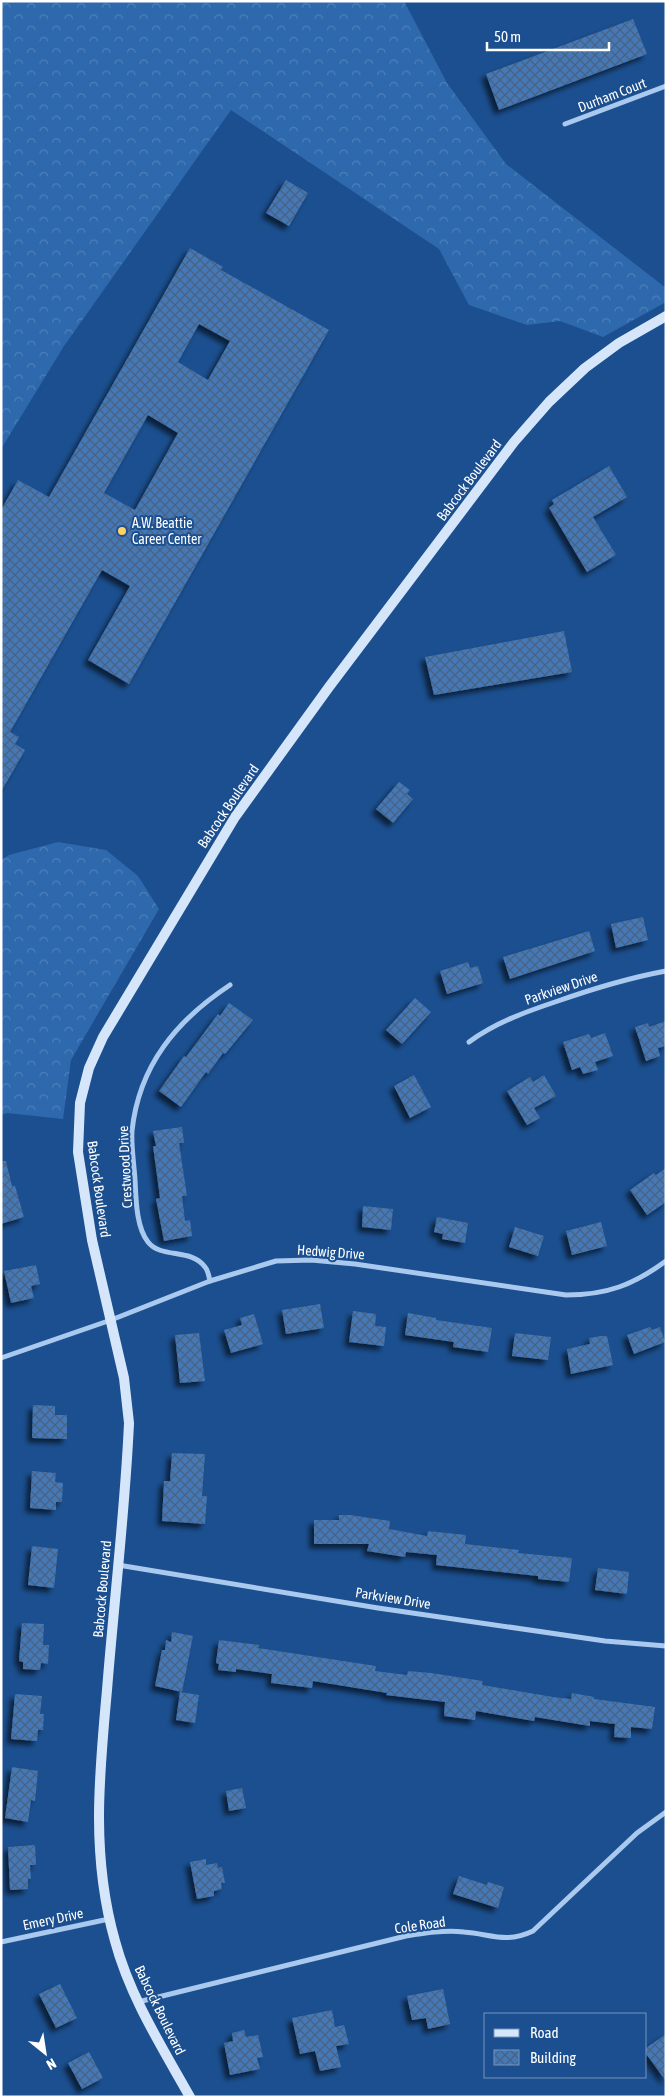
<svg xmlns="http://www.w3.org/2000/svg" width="667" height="2098" font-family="'Asap Condensed',sans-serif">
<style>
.forest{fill:url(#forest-crowns)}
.building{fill:url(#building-cross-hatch);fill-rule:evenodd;filter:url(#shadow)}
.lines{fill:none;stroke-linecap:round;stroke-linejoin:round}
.minor{stroke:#a9c9ee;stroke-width:5}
.secondary{stroke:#d6e6fa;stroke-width:10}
.poi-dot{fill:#ffd166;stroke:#1b4f8f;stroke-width:2}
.labels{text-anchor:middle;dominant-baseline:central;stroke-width:4;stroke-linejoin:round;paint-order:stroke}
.street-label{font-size:14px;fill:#fff;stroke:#1b4f8f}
.poi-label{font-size:14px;fill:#fff;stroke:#1b4f8f;text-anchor:start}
</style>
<defs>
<pattern id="forest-crowns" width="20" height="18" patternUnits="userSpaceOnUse" patternTransform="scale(1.25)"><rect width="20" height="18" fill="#2e69ad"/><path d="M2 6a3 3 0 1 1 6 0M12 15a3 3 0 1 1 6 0" fill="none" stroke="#4d80b9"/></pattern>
<pattern id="building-cross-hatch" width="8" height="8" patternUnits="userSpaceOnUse" patternTransform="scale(1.25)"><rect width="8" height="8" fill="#4478b7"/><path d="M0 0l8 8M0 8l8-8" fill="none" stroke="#486282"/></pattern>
<filter id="shadow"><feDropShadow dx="-4.5" dy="4.5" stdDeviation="2.5" flood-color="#0009"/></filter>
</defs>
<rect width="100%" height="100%" fill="#1b4f8f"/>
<!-- forest -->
<g class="forest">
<polygon points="1,1 404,1 447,83 506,164 666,288 666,302 603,337 560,321 527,325 469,305 439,249 231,110 64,346 1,449"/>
<polygon points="58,842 106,850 138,876 159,909 71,1060 63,1119 7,1113 1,1115 1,860 9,855"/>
</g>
<!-- building -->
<g class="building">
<polygon points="633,19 647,54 499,110 486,74"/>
<polygon points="286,180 308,193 289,226 266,213"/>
<path d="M190,248L223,267L221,270L329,330L129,684L88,660L130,586L102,570L10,732L19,737L15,744L25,750L1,792V510L18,480L49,497ZM199,324L230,341L208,380L178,362ZM148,415L178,433L135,510L104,493Z"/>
<polygon points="609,466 627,497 593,517 616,555 587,572 549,508 554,504 552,500"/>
<polygon points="564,631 572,672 434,695 425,657"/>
<polygon points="399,782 410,790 407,794 413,799 393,823 376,809"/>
<polygon points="643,917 648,940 616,948 611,924"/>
<polygon points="589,931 595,951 510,979 503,957"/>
<polygon points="468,962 470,968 478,966 483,983 447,994 440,971"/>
<polygon points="415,998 431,1012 402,1044 386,1030"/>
<polygon points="229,1003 253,1020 225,1054 223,1053 208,1074 206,1072 181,1107 159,1091 184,1056 186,1057 218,1014 220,1016"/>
<polygon points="666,1021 666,1046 658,1048 660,1056 646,1061 635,1027 648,1023 649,1027"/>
<polygon points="605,1033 613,1056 595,1062 598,1070 583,1074 580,1067 572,1070 563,1042 589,1034 591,1038"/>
<polygon points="414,1075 431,1107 410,1118 394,1086"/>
<polygon points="544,1075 556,1096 534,1108 540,1118 527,1125 507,1091 530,1077 533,1082"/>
<polygon points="182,1127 184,1143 179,1143 187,1196 182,1196 185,1221 190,1220 192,1236 164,1241 156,1199 160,1198 153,1146 156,1146 153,1131"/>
<polygon points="1,1161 6,1161 12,1186 15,1186 24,1217 1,1224"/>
<polygon points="666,1168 666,1202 647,1215 630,1190 654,1173 656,1175"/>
<polygon points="363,1206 393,1209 391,1230 362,1227"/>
<polygon points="437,1217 468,1223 465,1243 442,1239 443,1234 434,1232"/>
<polygon points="601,1222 607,1246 572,1255 566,1231"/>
<polygon points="515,1227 544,1236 538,1256 509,1247"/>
<polygon points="36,1265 40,1284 31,1286 34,1298 11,1303 4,1271"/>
<polygon points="320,1304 324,1328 286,1334 282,1310"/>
<polygon points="353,1311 376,1314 375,1326 386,1327 384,1346 349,1342"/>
<polygon points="408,1313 436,1318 436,1320 492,1328 488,1352 453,1347 454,1342 405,1335"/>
<polygon points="254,1314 263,1344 231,1353 224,1330 242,1325 240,1318"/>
<polygon points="650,1327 652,1330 660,1327 665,1342 634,1354 627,1335"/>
<polygon points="199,1333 205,1381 180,1383 175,1335"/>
<polygon points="515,1333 551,1337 548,1360 512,1356"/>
<polygon points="601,1336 607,1336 613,1365 571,1374 567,1349 590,1344 589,1338"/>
<polygon points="33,1405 55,1406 55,1415 67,1415 67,1439 32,1438"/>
<polygon points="172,1453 205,1454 202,1496 207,1496 205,1524 162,1521 164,1481 170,1481"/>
<polygon points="32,1471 56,1473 55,1482 63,1483 62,1502 56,1502 56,1510 30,1508"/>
<polygon points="339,1515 350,1515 390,1521 389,1529 427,1536 428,1531 466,1535 465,1544 519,1550 518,1553 572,1558 569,1582 538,1579 538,1576 436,1565 437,1555 406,1552 405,1557 367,1551 369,1544 314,1544 314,1520 339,1520"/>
<polygon points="32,1546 58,1549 54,1588 28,1585"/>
<polygon points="598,1568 629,1572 627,1594 595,1590"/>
<polygon points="22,1623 44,1624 43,1645 49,1645 48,1664 41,1663 40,1670 23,1669 23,1662 19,1661"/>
<polygon points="172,1632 193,1636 182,1692 155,1686 162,1650 165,1650 166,1640 171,1642"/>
<polygon points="219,1640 259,1645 258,1648 376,1666 375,1671 407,1675 408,1671 431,1673 483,1681 482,1685 553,1697 571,1699 572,1693 594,1697 594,1699 655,1707 652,1729 631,1727 631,1738 614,1737 615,1724 590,1721 590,1726 535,1717 534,1721 476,1711 475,1720 444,1716 445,1702 386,1695 387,1693 313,1681 312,1688 271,1683 272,1674 236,1669 236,1672 218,1670 219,1664 216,1663"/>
<polygon points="180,1692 199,1695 195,1723 176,1720"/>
<polygon points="15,1694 42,1696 40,1714 44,1714 43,1730 38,1730 37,1741 11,1739"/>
<polygon points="12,1767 38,1771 35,1801 31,1800 28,1822 5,1818"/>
<polygon points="242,1788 246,1808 229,1811 226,1791"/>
<polygon points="35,1845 36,1865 30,1865 31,1879 28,1879 28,1889 10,1890 8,1847"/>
<polygon points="206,1859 206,1865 217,1863 218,1868 222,1867 225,1883 221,1883 222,1889 214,1891 214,1896 197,1899 190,1862"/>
<polygon points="459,1876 487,1885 488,1882 504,1887 498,1908 453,1894"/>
<polygon points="60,1984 77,2018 56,2028 39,1994"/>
<polygon points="443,1989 450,2024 428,2029 426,2018 412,2020 407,1996"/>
<polygon points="332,2010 335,2027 344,2025 349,2044 336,2046 341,2067 320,2071 315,2051 300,2054 292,2018"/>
<polygon points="244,2030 246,2037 258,2035 263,2057 257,2058 260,2069 230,2075 224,2043 233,2041 232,2033"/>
<polygon points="666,2034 666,2081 646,2054 646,2048"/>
<polygon points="89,2052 103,2078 82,2089 68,2063"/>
</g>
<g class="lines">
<!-- minor -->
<g class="minor">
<polyline points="565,124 666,86"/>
<path d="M469,1042C495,1023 525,1012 555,1002C592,989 628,978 666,971"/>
<path d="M210,1281C209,1277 208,1270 205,1267C192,1248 161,1259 148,1242C136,1227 136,1198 135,1180C134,1164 131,1146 132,1131C139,1065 177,1020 230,985"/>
<path d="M1,1358L111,1320L210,1281L276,1261L311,1260L355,1264L566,1295C607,1295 633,1285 666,1261"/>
<polyline points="118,1565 378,1608 605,1641 666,1646"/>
<polyline points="1,1942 109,1919"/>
<path d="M138,2002L406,1936C425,1933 444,1930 464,1932C491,1934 506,1944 533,1931L637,1833L666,1812"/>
</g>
<!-- secondary -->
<path class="secondary" d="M190,2097C162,2047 130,1997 115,1941C91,1857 99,1776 107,1690C114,1601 125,1512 129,1423L124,1378L92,1240L78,1152L80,1103L89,1068L103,1037L235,817L329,687L514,442L549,402L585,368L619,343L666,316"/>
</g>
<!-- markers -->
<circle class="poi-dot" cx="122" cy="531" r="5"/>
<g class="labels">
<!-- street labels -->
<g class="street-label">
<text transform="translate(612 95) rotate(-21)">Durham Court</text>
<text transform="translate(469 480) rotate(-53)">Babcock Boulevard</text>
<text transform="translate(228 806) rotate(-56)">Babcock Boulevard</text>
<text transform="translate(561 988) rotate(-19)">Parkview Drive</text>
<text transform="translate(125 1167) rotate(-93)">Crestwood Drive</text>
<text transform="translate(99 1189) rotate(82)">Babcock Boulevard</text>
<text transform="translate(331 1252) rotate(4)">Hedwig Drive</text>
<text transform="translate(102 1589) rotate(-85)">Babcock Boulevard</text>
<text transform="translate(393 1598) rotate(9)">Parkview Drive</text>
<text transform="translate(53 1919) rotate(-12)">Emery Drive</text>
<text transform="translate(420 1925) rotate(-8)">Cole Road</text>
<text transform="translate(160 2010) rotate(64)">Babcock Boulevard</text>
</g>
<!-- poi labels -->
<g class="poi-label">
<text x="132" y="523">A.W. Beattie<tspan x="132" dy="16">Career Center</tspan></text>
</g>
</g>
<!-- border -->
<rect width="667" height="2098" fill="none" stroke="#ffffff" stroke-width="5"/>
<!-- legend -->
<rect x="484" y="2013" width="162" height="65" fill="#1b4f8f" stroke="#7695bc"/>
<rect x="494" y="2029" width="25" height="8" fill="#d6e6fa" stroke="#7695bc"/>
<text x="530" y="2038" font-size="15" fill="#ffffff">Road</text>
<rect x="494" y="2050" width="25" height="15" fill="url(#building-cross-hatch)" stroke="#7695bc"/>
<text x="530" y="2063" font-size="15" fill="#ffffff">Building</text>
<!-- north arrow -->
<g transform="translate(45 2053) rotate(150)" stroke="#1b4f8f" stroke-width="4" paint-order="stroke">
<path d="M0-4L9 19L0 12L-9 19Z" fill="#ffffff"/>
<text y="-8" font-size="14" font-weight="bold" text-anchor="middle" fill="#ffffff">N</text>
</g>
<!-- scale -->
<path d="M487 42v8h122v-8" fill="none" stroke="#ffffff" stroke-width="2.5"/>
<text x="494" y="42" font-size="15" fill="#ffffff" stroke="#1b4f8f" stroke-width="4" paint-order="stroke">50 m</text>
</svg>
